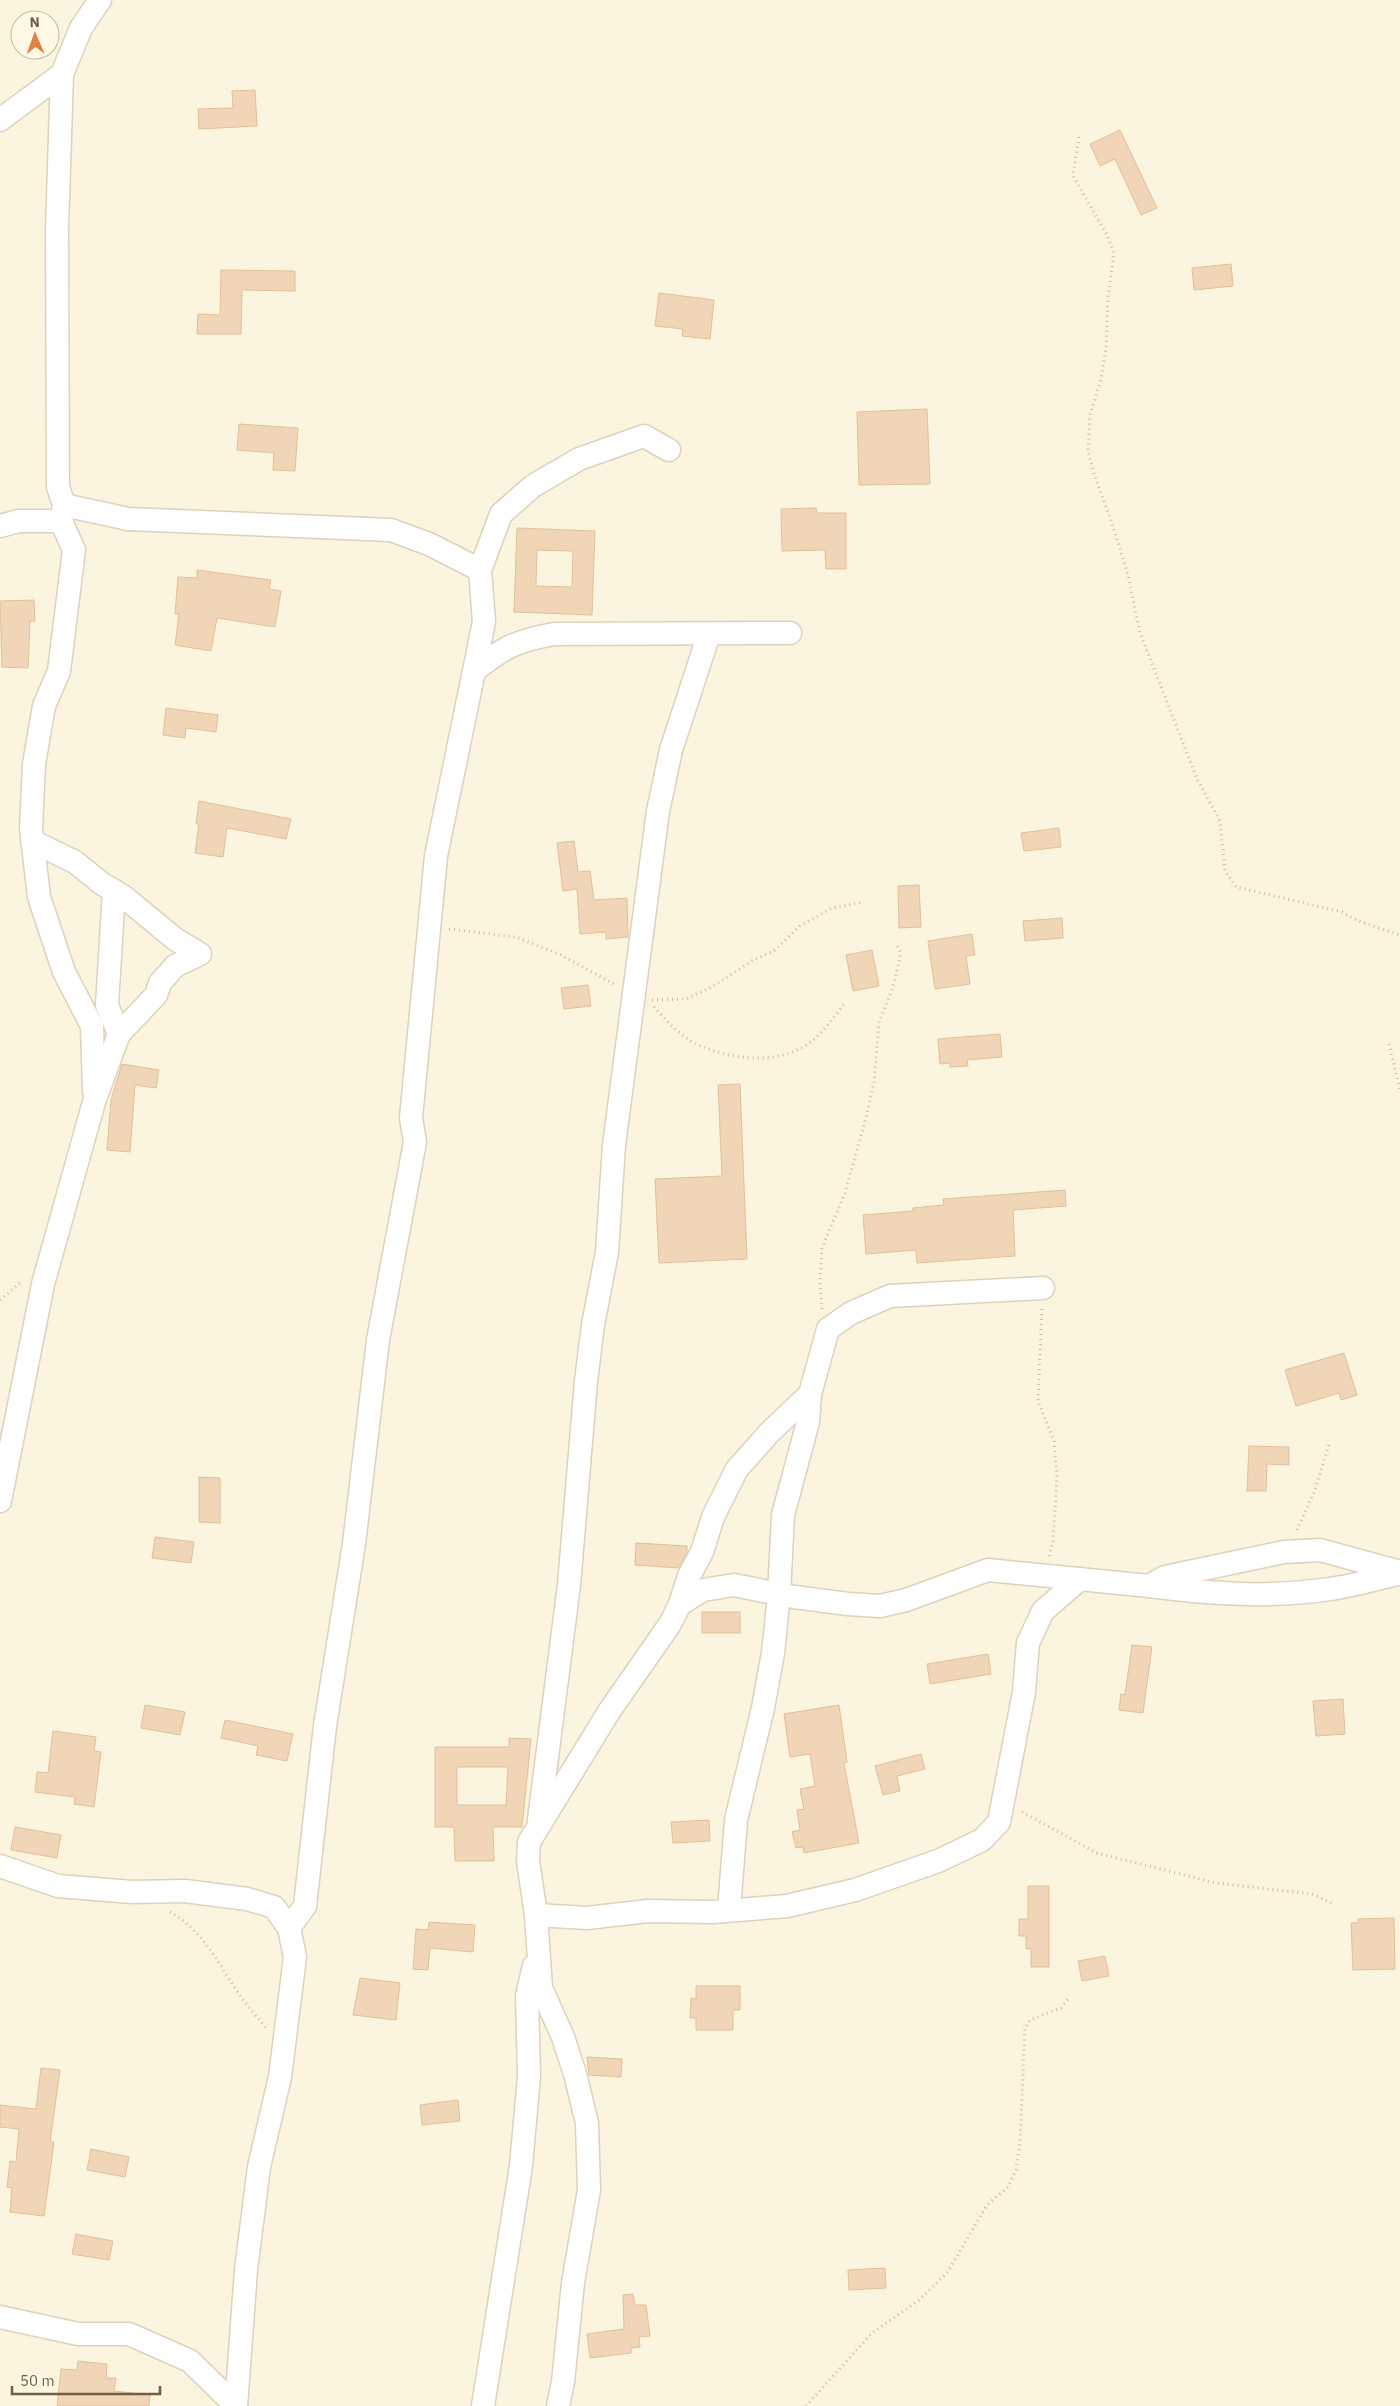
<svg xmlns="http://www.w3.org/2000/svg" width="1400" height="2406" font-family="'IBM Plex Sans',sans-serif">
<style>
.building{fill:#f0d6b7;stroke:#e2bf98;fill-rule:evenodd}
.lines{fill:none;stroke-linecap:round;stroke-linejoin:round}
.street-casing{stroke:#dfd1bc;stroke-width:25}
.path{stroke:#d4b99b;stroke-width:3;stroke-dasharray:1 4;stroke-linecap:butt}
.street{stroke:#fff;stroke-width:22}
</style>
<rect width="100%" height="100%" fill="#fbf4df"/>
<!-- building -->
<g class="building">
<polygon points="255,90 257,126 199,129 198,109 233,108 232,91"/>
<polygon points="1120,130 1157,208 1141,215 1115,159 1100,166 1090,144"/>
<polygon points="1231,264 1233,286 1194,290 1192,268"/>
<polygon points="221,270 295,271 295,291 242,290 241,334 197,334 198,314 220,315"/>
<polygon points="659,293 714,300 710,339 682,336 683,329 655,326"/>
<polygon points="927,409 930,484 859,485 857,412"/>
<polygon points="239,424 298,428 295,471 273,470 274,453 237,450"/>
<polygon points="816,508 817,513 846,513 846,569 826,569 825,550 782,551 781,509"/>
<path d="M517,528L595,531L592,615L514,612ZM537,550L573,551L572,587L536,586Z"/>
<polygon points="197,570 271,580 269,589 281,591 275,627 217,618 211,651 175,645 179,614 175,614 178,577 197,578"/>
<polygon points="34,600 35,621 30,621 28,668 2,667 0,601"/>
<polygon points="166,708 218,715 216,732 186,728 185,738 163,735"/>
<polygon points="199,801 291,819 286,839 227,828 223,857 195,853 199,824 196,824"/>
<polygon points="1059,828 1061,847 1024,851 1021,833"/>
<polygon points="574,841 578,872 590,871 594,900 627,898 628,937 606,939 606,932 580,934 577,889 563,891 557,843"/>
<polygon points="919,885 921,927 899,928 898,886"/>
<polygon points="1062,918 1063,938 1025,941 1023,921"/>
<polygon points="972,934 975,955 966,956 970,984 935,989 928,941"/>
<polygon points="872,950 879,986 853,991 846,955"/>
<polygon points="588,985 591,1006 564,1009 561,988"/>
<polygon points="1000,1034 1002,1057 967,1060 968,1066 950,1067 950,1063 940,1064 938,1039"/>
<polygon points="122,1064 159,1070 156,1088 135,1085 130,1152 107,1150 111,1100"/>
<polygon points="740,1084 747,1259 659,1263 655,1179 722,1176 718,1085"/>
<polygon points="1065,1190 1066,1206 1013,1210 1015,1256 917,1263 916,1250 866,1254 863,1215 913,1211 913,1208 944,1205 943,1199"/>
<polygon points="1344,1353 1357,1395 1341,1400 1339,1393 1296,1406 1285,1370"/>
<polygon points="1249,1446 1289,1447 1289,1465 1267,1464 1266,1491 1247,1491"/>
<polygon points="199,1477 220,1478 220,1523 199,1522"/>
<polygon points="155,1537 194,1542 191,1563 152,1558"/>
<polygon points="636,1543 687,1546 687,1553 678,1568 635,1565"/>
<rect x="702" y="1612" width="38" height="21"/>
<polygon points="1132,1645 1152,1647 1143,1713 1119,1710 1121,1694 1125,1695"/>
<polygon points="988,1654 991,1674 930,1684 927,1664"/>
<polygon points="1343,1699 1345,1734 1316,1736 1313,1701"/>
<polygon points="145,1705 185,1712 180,1735 141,1728"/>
<polygon points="839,1705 847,1762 844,1763 859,1843 804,1853 803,1847 796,1848 792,1832 800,1830 797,1810 804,1809 800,1789 815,1786 810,1754 790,1757 784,1714"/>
<polygon points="225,1720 293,1734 287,1761 256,1755 258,1746 221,1738"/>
<polygon points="53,1731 96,1737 94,1751 101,1752 94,1807 74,1804 75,1797 35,1792 37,1772 48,1773"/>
<path d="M509,1738L531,1739L522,1827H493L494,1861H455L454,1827H435V1747H509ZM457,1767H508L506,1805H457Z"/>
<polygon points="921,1754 925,1769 897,1776 900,1791 883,1795 875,1766"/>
<polygon points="709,1820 710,1841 673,1843 671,1822"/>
<polygon points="15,1827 61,1835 57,1858 11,1850"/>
<polygon points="1028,1886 1049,1886 1049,1967 1031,1967 1031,1949 1026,1949 1026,1936 1019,1936 1019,1919 1028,1919"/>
<polygon points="1394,1918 1395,1969 1353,1970 1351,1923 1358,1923 1358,1919"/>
<polygon points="429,1922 475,1925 473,1952 430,1948 428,1970 413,1969 416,1929 428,1930"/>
<polygon points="1105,1956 1109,1976 1082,1981 1078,1961"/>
<polygon points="360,1978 400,1983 396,2020 353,2015"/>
<polygon points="696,1986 740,1986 740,2010 733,2010 733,2030 696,2030 696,2018 690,2018 691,1998 696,1999"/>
<polygon points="587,2057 622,2059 621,2077 589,2075"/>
<polygon points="41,2068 60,2070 50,2142 54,2142 44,2216 10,2212 12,2188 7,2187 10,2161 16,2162 19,2129 0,2127 0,2105 36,2109"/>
<polygon points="458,2100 460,2121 422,2125 420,2105"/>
<polygon points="91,2149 129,2157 125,2177 87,2170"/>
<polygon points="76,2234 113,2241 109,2260 72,2254"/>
<polygon points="885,2268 886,2288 849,2290 848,2270"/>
<polygon points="633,2294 635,2305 646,2305 650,2336 639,2337 640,2347 631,2348 631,2353 590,2358 587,2334 624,2329 623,2295"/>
<polygon points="78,2361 107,2364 106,2378 116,2378 114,2391 150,2395 149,2406 57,2406 61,2369 77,2370"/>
</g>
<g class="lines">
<!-- street casing -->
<g class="street-casing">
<g id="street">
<polyline points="0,120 62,74"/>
<polyline points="64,505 128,519 391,530 429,544 480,570"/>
<polyline points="61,521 64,505 58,487 57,229 62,74 81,28 100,0"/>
<polyline points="0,526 19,521 61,521 74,550 59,671 44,706 34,764 31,828 39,897 64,972 92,1026 94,1091"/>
<polyline points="474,671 484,622 480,570 501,514 533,486 579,459 644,436 669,450"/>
<polyline points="114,891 107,1005 119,1034"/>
<polyline points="0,1501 43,1284 94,1102 119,1034 156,995 160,983 175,966 200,954 175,939 124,897 101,883 75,862 32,841"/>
<path d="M1150,1586C1210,1594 1270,1598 1330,1589C1353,1586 1375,1579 1398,1574"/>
<polyline points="680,1604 703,1590 734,1585 794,1597 848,1604 880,1606 906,1600 988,1570 1149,1586 1165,1577 1284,1552 1320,1550 1400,1572"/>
<polyline points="539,1820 569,1585 586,1381 593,1325 607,1252 614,1145 658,811 671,750 709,634"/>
<polyline points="0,1866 58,1886 132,1892 185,1891 247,1899 274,1907 289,1928 295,1957 280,2077 259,2167 246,2270 236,2406"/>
<polyline points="729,1910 736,1820 763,1708 773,1653 779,1595 783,1515 808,1422 810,1394"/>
<polyline points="536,1915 587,1918 648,1911 713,1912 787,1906 855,1890 938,1861 982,1840 999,1822 1024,1692 1028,1643 1043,1611 1080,1579"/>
<path d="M289,1928L305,1906L325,1726L354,1544L378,1340L415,1142L411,1118L436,856L474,671C504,647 516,641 554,634L790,633"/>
<polyline points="0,2317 78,2334 129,2334 190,2361 236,2406"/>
<polyline points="483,2406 521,2166 529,2076 527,1996 534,1966"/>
<polyline points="558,2406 563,2382 573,2283 589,2190 587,2123 575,2074 563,2037 541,1988 536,1915 528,1861 529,1842 610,1710 670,1624 680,1604 689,1576 702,1552 713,1517 737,1469 770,1432 810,1394 828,1329 851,1313 890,1296 1043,1288"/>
</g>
</g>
<!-- path -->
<g class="path">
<polyline points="1079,137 1073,176 1107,235 1114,253 1108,297 1106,348 1101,379 1090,415 1088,451 1095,477 1112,523 1129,579 1140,633 1197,779 1220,821 1225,871 1236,887 1342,912 1358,921 1400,935"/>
<polyline points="449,929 516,937 559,954 616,985"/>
<polyline points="652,1000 686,999 712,987 753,960 774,951 800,926 832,908 864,902"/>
<path d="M654,1007C667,1021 682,1039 701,1046C731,1059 771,1064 801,1048C819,1039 833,1018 846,1002"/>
<polyline points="1389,1044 1400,1090"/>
<polyline points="0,1300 22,1281"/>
<polyline points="822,1309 820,1282 822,1248 845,1193 867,1114 874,1082 879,1022 892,990 901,953 896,943"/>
<polyline points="1042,1309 1038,1401 1054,1441 1057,1478 1053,1541 1049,1556"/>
<polyline points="1297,1530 1314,1492 1330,1441"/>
<polyline points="1022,1812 1097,1853 1216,1883 1312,1894 1334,1904"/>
<path d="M170,1912C203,1930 219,1965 239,1994C247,2006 257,2017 266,2028"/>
<polyline points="806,2406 872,2333 918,2301 947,2273 987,2205 1008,2187 1016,2170 1020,2142 1025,2028 1030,2020 1061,2008 1069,1998"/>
</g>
<!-- street -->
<use href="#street" class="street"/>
</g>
<!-- north arrow -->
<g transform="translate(35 35) rotate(358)"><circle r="24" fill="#fff8e5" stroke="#c6baa6"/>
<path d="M0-4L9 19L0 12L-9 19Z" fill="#e47f46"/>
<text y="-8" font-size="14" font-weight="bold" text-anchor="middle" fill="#715c48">N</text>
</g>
<!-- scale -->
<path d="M12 2386v8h148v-8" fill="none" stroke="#715c48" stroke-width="2.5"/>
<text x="20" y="2386" font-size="15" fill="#715c48" stroke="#fff8e5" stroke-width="4" paint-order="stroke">50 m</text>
</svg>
